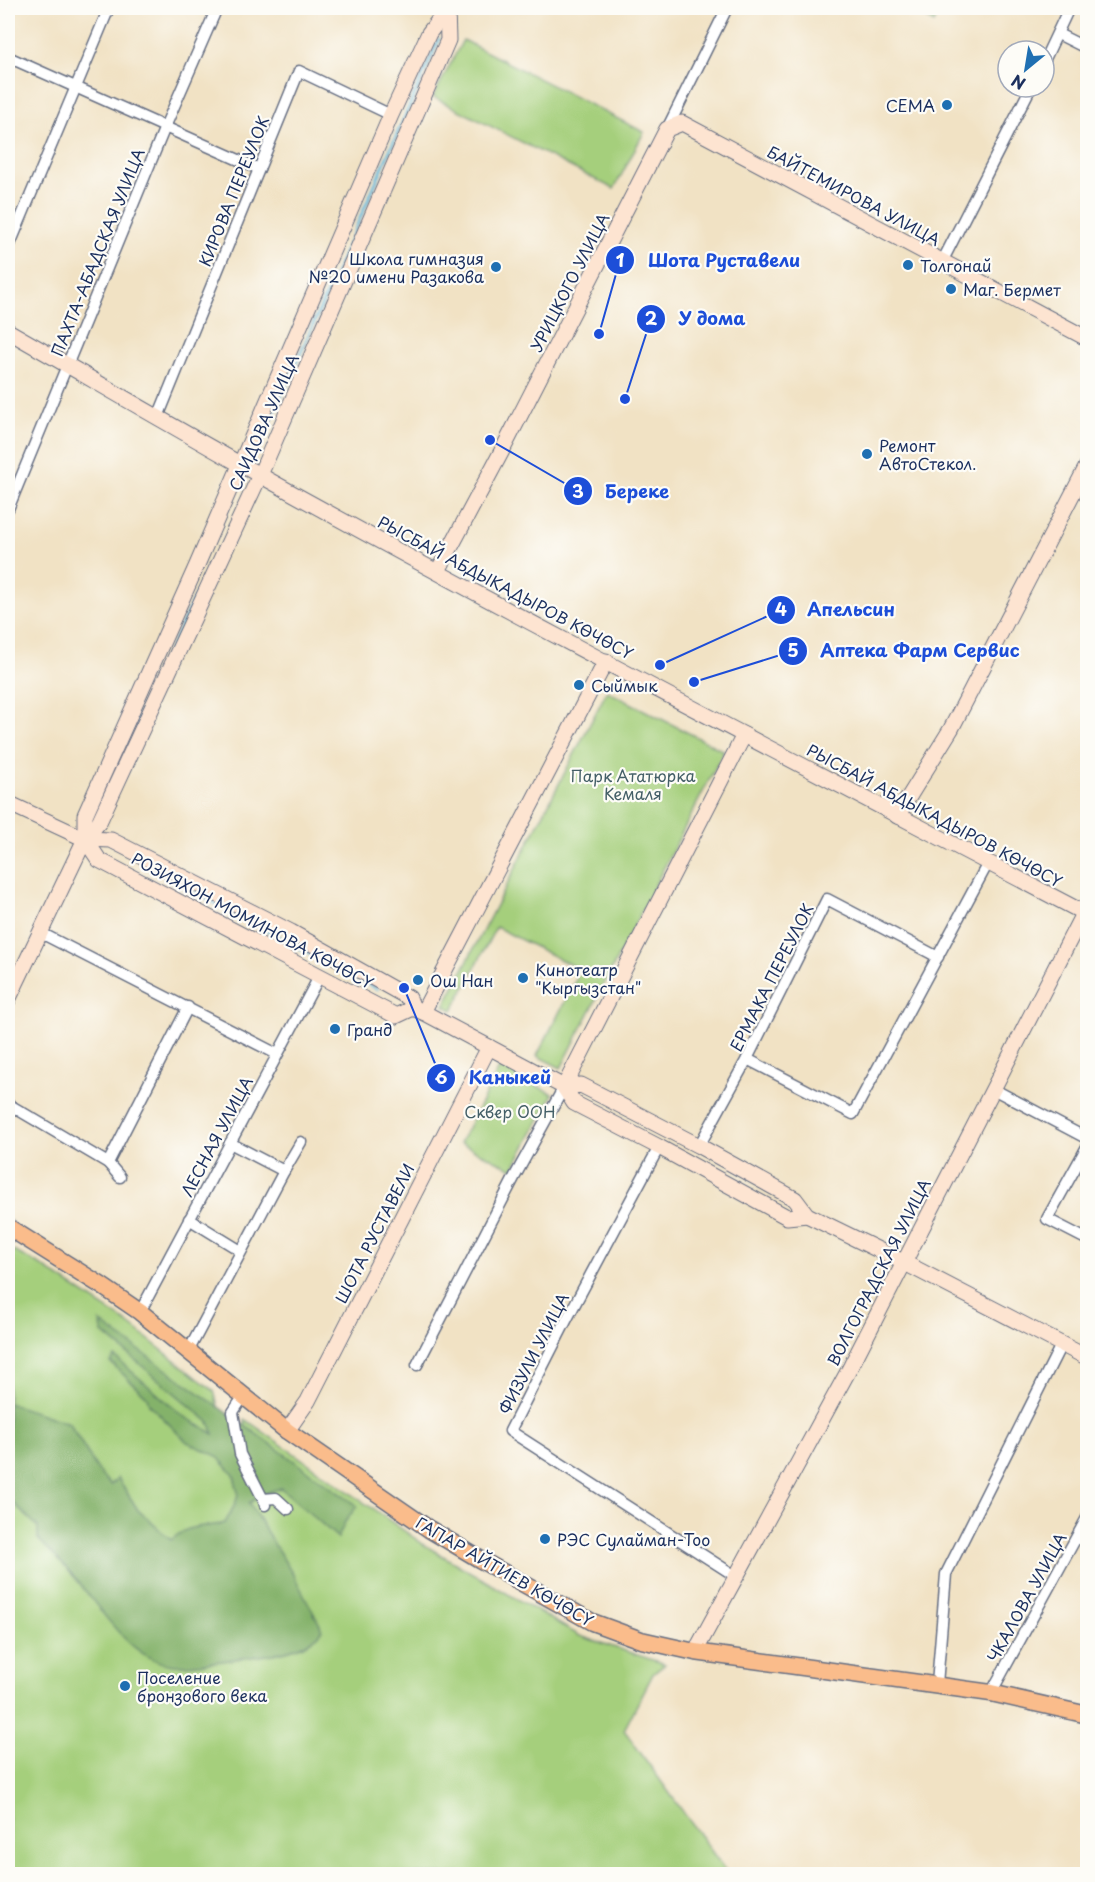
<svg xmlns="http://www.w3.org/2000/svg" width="1095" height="1882" font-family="'Playpen Sans',sans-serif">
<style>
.green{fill:#a5cf7b;stroke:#607f6c;stroke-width:1.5}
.forest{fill:#84b26b;stroke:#507064;stroke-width:1.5}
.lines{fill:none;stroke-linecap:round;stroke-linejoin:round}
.stream{stroke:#62bbdf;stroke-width:3}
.street-casing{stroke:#666e82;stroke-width:13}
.secondary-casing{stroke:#666e82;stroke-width:17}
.primary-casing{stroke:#666e82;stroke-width:19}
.street{stroke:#fff;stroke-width:10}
.secondary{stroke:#fde4d1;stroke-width:15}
.primary{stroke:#fabc8b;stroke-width:16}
.poi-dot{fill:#1f6fb2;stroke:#fdfcf7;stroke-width:2}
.labels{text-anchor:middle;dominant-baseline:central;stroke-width:4.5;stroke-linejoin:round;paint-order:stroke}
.poi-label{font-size:16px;fill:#1b2f5e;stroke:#fdfcf7;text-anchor:start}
.street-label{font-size:16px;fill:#1b2f5e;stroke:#fdfcf7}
.park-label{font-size:16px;fill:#445f67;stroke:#fdfcf7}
.leader{fill:none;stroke:#1d4ed8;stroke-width:2}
.callout-dot{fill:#1d4ed8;stroke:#fdfcf7;stroke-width:2}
.mark-label{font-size:18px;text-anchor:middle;font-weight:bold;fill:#fff}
.callout-label{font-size:18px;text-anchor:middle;font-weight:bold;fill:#1d4ed8;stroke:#fdfcf7;stroke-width:4.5;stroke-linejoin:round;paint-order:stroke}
</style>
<rect width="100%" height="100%" fill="#fdfcf7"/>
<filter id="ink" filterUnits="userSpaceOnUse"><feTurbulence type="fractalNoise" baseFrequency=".0167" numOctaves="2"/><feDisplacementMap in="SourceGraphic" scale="12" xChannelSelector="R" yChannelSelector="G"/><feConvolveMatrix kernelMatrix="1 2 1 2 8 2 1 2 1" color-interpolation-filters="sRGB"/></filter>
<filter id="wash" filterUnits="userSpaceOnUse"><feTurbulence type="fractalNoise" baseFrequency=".008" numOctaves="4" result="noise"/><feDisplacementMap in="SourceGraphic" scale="24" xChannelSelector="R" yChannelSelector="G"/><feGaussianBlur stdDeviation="1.35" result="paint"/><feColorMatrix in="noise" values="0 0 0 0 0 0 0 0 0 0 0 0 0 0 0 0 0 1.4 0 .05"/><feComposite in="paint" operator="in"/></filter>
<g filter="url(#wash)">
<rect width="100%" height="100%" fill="#f1e2c4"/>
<!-- green -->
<g class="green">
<polygon points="909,8 942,8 934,23"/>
<polygon points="463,40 644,132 614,189 433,97"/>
<polygon points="607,691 724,751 561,1068 537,1056 581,970 496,927 453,1010 444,1006"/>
<polygon points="500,1067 553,1094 513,1169 460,1143"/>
<polygon points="8,1248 40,1265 125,1321 214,1391 231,1456 248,1451 245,1419 426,1546 580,1636 665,1664 653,1674 624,1730 728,1874 8,1874"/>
</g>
<!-- forest -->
<path class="forest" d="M100,1322L357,1506L345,1522L338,1538L281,1488L266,1493L249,1503L294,1576L320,1625L322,1631C309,1649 271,1655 251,1657C227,1660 201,1665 178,1665C133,1665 101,1609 76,1579C64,1565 51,1552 38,1539V1527L8,1498V1403L69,1423L101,1475L111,1485L118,1478L138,1510L171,1540C192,1522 200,1529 225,1523L236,1502L238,1493L234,1475L217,1456L187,1442L149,1404L147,1397L110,1362L115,1357L183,1416L214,1434L209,1422L103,1333Z"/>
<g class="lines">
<!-- stream -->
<g class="stream">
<polyline points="256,454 439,39"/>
<polyline points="116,764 212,561"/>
<polyline points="147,867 377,989"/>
</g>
</g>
</g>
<g filter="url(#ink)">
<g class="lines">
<!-- street casing -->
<g class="street-casing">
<g id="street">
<polyline points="1058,34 1088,49"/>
<polyline points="8,57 259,169"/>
<polyline points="1044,61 1069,8"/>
<polyline points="667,129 727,8"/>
<polyline points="8,249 109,8"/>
<polyline points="942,262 1031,87"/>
<polyline points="158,417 299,71 391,115"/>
<polyline points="8,509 165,127 217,8"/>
<polyline points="41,933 277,1054"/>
<polyline points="747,1059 853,1114 988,863"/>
<polyline points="993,1089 1088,1139"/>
<polyline points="8,1104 108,1163 120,1177"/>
<polyline points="230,1143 284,1171"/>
<polyline points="1088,1145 1047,1219 1088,1240"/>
<polyline points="699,1146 747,1059 827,899 938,957"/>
<polyline points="659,1147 568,1317 510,1431 737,1577"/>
<polyline points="108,1163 188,1007"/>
<polyline points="189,1219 241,1251"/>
<polyline points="140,1312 320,975"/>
<polyline points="189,1350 284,1171 301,1142"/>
<polyline points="417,1365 515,1176 564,1087"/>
<polyline points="243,1397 233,1412 240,1454 263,1499 265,1505"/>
<polyline points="263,1499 276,1498 288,1509"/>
<polyline points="937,1684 946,1574 1061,1345"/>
<polyline points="991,1693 1088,1516"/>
</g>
</g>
<!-- secondary casing -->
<g class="secondary-casing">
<g id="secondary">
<path d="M8,331C85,375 161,420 238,463C518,619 804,766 1088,915"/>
<polyline points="438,571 505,445 667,129 682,123 1088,339"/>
<polyline points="8,803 85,839 111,840 291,932 409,998 413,1008"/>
<polyline points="897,816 951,729 1088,464"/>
<polyline points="85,839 85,815 197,565 391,115 429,33 448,8"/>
<polyline points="85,839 99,860 396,1016 413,1008 423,1012 564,1087 574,1103 659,1147 787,1217 807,1215"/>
<polyline points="8,1000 85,839 99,822 260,475 448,40 447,9"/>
<polyline points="423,1012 606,661"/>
<polyline points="564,1087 581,1085 699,1146 795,1199 807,1215 903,1262 1088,1358"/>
<polyline points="564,1087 744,735"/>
<polyline points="287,1431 308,1401 489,1047"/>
<polyline points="695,1652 851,1366 1087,906"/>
</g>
</g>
<!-- primary casing -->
<g class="primary-casing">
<polyline id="primary" points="8,1227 102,1286 140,1312 287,1431 429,1529 481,1560 592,1622 641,1640 695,1652 991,1693 1088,1715"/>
</g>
<!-- street -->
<use href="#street" class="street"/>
<!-- secondary -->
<use href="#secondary" class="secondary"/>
<!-- primary -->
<use href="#primary" class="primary"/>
</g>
</g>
<!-- markers -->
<g class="poi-dot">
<circle cx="947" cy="105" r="6"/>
<circle cx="908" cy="265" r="6"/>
<circle cx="496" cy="267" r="6"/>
<circle cx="951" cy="289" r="6"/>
<circle cx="867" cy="454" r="6"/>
<circle cx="579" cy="685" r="6"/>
<circle cx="523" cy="978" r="6"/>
<circle cx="418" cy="980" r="6"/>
<circle cx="335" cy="1029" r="6"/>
<circle cx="545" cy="1539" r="6"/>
<circle cx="125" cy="1686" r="6"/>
</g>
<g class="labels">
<!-- poi labels -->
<g class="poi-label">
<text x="935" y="105" text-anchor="end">СЕМА</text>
<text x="484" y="258" text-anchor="end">Школа гимназия<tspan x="484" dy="18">№20 имени Разакова</tspan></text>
<text x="920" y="265">Толгонай</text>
<text x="963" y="289">Маг. Бермет</text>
<text x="879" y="445">Ремонт<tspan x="879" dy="18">АвтоСтекол.</tspan></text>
<text x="591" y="685">Сыймык</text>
<text x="535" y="969">Кинотеатр<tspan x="535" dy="18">"Кыргызстан"</tspan></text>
<text x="430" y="980">Ош Нан</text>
<text x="347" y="1029">Гранд</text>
<text x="557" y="1539">РЭС Сулайман-Тоо</text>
<text x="137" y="1677">Поселение<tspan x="137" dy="18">бронзового века</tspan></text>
</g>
<!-- street labels -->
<g class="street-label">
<text transform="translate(233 191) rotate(-68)">КИРОВА ПЕРЕУЛОК</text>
<text transform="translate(854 195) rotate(28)">БАЙТЕМИРОВА УЛИЦА</text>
<text transform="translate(97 252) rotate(-68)">ПАХТА-АБАДСКАЯ УЛИЦА</text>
<text transform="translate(569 282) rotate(-63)">УРИЦКОГО УЛИЦА</text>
<text transform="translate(263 422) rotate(-66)">САИДОВА УЛИЦА</text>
<text transform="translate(506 587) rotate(28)">РЫСБАЙ АБДЫКАДЫРОВ КӨЧӨСҮ</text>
<text transform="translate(935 815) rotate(28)">РЫСБАЙ АБДЫКАДЫРОВ КӨЧӨСҮ</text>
<text transform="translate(253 920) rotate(28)">РОЗИЯХОН МОМИНОВА КӨЧӨСҮ</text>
<text transform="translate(771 977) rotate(-63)">ЕРМАКА ПЕРЕУЛОК</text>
<text transform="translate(216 1136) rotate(-62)">ЛЕСНАЯ УЛИЦА</text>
<text transform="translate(374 1233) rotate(-63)">ШОТА РУСТАВЕЛИ</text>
<text transform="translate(878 1272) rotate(-63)">ВОЛГОГРАДСКАЯ УЛИЦА</text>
<text transform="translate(533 1353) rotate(-63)">ФИЗУЛИ УЛИЦА</text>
<text transform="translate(505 1571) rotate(30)">ГАПАР АЙТИЕВ КӨЧӨСҮ</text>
<text transform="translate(1026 1597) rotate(-61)">ЧКАЛОВА УЛИЦА</text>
</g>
<!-- park labels -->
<g class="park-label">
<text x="633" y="775">Парк Ататюрка<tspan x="633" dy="18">Кемаля</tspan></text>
<text x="510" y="1111">Сквер ООН</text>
</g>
</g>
<!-- callouts -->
<path class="leader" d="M599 334L620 260M625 399L651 319M490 440L578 491M660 665L781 610M694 682L793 651M404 988L441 1078"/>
<g class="callout-dot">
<circle cx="599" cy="334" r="6"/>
<circle cx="625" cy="399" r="6"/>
<circle cx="490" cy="440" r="6"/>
<circle cx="660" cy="665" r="6"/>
<circle cx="694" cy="682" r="6"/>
<circle cx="404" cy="988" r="6"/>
<circle cx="620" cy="260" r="15"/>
<circle cx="651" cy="319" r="15"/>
<circle cx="578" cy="491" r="15"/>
<circle cx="781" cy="610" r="15"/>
<circle cx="793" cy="651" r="15"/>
<circle cx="441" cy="1078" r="15"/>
</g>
<g class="mark-label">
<text x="620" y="267">1</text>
<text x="651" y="325">2</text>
<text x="578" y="498">3</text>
<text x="781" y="616">4</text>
<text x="793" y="657">5</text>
<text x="441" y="1084">6</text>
</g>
<g class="callout-label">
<text x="724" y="267">Шота Руставели</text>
<text x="712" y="325">У дома</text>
<text x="637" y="498">Береке</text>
<text x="851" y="616">Апельсин</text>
<text x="920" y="657">Аптека Фарм Сервис</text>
<text x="510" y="1084">Каныкей</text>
</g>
<!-- margin -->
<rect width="1095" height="1882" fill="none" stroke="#fdfcf7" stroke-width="30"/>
<!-- north arrow -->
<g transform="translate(1026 69) rotate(210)"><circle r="28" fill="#fdfcf7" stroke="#a3aaba" stroke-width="1.5"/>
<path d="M0-4.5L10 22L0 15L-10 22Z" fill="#1f6fb2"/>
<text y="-9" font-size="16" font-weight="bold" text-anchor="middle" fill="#1b2f5e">N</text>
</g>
</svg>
